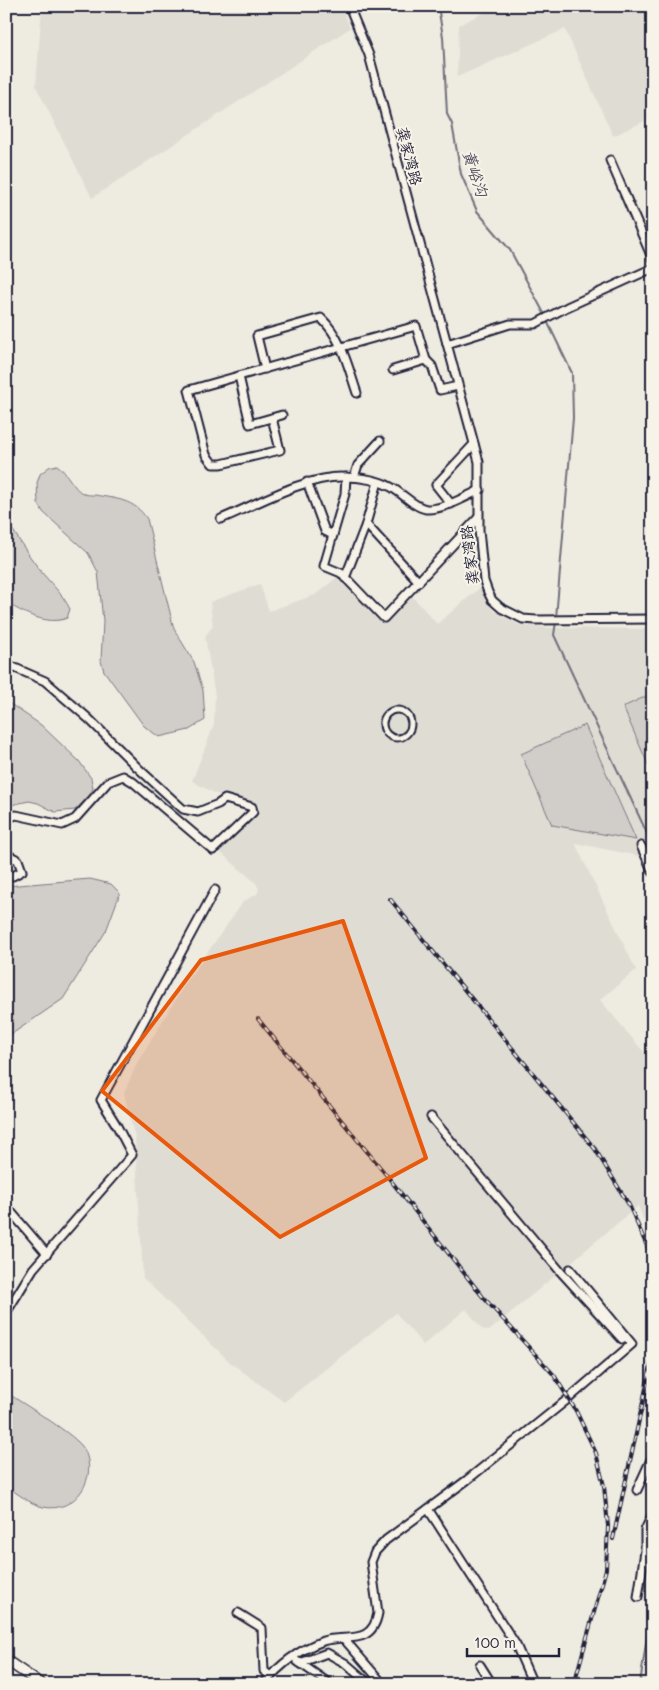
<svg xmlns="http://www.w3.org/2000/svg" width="659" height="1690" font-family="Mali,'LXGW WenKai TC',sans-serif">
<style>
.built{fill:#dfdcd4}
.green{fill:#d1cdc9;stroke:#7a7882}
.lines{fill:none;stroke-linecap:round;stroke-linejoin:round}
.stream{stroke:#716f7b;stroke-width:2}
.pedestrian-casing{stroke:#22223b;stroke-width:9}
.minor-casing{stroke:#22223b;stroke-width:11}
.tertiary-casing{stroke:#22223b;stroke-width:12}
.pedestrian{stroke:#f7f3e8;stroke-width:5}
.minor{stroke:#f7f3e8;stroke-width:7}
.tertiary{stroke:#f7f3e8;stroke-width:9}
.rail-casing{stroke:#22223b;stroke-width:4}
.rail{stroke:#f7f3e8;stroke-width:2;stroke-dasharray:5.5;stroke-linecap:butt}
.marked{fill:#e8590c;fill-opacity:0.2;stroke:#e8590c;stroke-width:4;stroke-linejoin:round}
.labels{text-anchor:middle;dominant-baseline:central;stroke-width:4;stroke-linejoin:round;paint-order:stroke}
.street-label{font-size:15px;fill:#22223b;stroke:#f7f3e8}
.water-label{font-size:16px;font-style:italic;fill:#504f60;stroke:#f7f3e8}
</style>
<rect width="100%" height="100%" fill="#eeebe1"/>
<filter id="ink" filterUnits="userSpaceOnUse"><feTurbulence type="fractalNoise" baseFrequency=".02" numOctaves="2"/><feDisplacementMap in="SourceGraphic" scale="10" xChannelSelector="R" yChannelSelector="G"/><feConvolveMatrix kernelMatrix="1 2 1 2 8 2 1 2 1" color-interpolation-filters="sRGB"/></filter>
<g filter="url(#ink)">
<!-- built -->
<g class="built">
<polygon points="42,6 341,6 350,28 92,198 36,86"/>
<polygon points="497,6 653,6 653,117 613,136 565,29 457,77 459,25"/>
<polygon points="339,576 382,625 412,596 437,624 481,587 489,606 498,614 520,625 551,628 653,629 653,844 639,856 575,843 636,970 600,1000 653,1063 653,1231 650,1236 638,1206 489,1331 482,1329 466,1309 423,1345 396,1313 284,1402 231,1363 143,1278 135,1138 124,1093 138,1061 187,981 244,901 257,894 259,889 256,883 219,851 226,841 240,831 257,812 259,805 216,794 192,781 214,725 215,696 205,636 213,626 210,602 260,584 269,611 315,595"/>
</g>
<!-- green -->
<g class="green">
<path d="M57,465C68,473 73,489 84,494C87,495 92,495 95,495C117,499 134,499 147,519L174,629L194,662L203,690L205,720L189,730L159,737L144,726L104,671L101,661L103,621L98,572L88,553L43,512L38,503L37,483L40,474L49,467Z"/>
<path d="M6,518C16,536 27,553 39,569C50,583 62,593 70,609L67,618C48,626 22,613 6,602Z"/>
<polygon points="653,693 653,776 623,707"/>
<polygon points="6,701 41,725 79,761 91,778 93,788 90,796 75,810 55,812 38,803 29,801 6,806"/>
<polygon points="585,725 636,840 552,825 521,754"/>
<polygon points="90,879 111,884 120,893 106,931 63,999 6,1038 6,886"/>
<path d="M6,1394L12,1396C28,1407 76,1435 84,1449C99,1477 76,1514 43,1507C30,1504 17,1493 6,1486Z"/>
</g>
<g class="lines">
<!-- stream -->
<g class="stream">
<polyline points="438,6 443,37 447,114 452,124 461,174 477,211 510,250 546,317"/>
<polyline points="547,321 572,373 573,418 556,618"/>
<polyline points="556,622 554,635 653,846"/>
<polyline points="640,1684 653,1595"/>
</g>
<!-- pedestrian casing -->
<g class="pedestrian-casing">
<circle id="pedestrian" cx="397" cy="724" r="14"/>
</g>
<!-- minor casing -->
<g class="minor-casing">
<g id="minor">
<polyline points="349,6 369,55 479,462 479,530 484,581 488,592 492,600 501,608 523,619 536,620 653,619"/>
<polyline points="610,160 653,260"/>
<polyline points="447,344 510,324 535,324 567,307 653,268"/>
<path d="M265,369L257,336L321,318C342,338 348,367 357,393"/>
<polyline points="393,370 426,360 432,366 440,390 458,386"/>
<polyline points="239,376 250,424 282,415"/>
<polyline points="272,418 280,450 221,464 213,464 206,455 189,390 416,326 426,360"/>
<polyline points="354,477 358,465 380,441"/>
<polyline points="307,482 325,531 333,535 345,494 346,477"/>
<polyline points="451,504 436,485 474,444"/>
<path d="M221,519C255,505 306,476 343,477C359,477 376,479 391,487C402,493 414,507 426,509C443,510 465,497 480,490"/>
<polyline points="366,524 419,582"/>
<polyline points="333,535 324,566 341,573 384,618 478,518"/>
<polyline points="345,578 366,524 378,482"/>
<polyline points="6,664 45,681 89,719 138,768 183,809 198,812 218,804 225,799 252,807 253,812 213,850 133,782 123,776 108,782 75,819 62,825 16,815 6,819"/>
<polyline points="641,846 653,872"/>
<polyline points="6,854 18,860 22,871 13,876 6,875"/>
<polyline points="431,1117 560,1271 622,1339"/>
<polyline points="6,1206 47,1254"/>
<polyline points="6,1313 33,1269 132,1155 117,1126 101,1100 215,890"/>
<polyline points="637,1490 653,1455"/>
<polyline points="428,1509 516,1645 533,1684"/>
<polyline points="638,1597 645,1551 645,1530 653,1513"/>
<polyline points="238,1613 262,1628 264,1671 271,1676"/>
<polyline points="344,1639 383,1684"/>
<polyline points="297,1661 330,1684"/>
<polyline points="300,1663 327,1653 345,1663 369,1684"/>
<polyline points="480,1665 492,1684"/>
<path d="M264,1684C280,1664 299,1650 323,1641C345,1634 372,1647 378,1613L371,1562L375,1552L386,1540L467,1480L568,1399L632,1344L570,1269"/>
</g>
</g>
<!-- tertiary casing -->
<g class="tertiary-casing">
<polyline id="tertiary" points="6,1660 41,1684"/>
</g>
<!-- pedestrian -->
<use href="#pedestrian" class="pedestrian"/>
<!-- minor -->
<use href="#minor" class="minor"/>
<!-- tertiary -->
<use href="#tertiary" class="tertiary"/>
<!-- rail casing -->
<g class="rail-casing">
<g id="rail">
<polyline points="390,899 595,1149 629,1205 653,1260"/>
<polyline points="258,1019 388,1177 483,1297 554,1375 576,1411 596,1453 604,1486 608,1526 606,1569 574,1684"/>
<polyline points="613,1539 653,1356"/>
</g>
</g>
<!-- rail -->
<use href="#rail" class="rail"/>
</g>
</g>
<!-- marked area -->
<path class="marked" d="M343,921L426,1158L280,1237L102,1091L201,960Z"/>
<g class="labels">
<!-- street labels -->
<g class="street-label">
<text transform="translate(410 156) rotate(75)">龚家湾路</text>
<text transform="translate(469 555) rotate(-97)">龚家湾路</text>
</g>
<!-- water labels -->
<g class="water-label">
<text transform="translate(476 173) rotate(72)">黄峪沟</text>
</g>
</g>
<!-- margin -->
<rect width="659" height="1690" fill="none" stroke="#f7f3e8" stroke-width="25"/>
<rect x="12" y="12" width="634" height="1665" fill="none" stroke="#22223b" stroke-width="2" filter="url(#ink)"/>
<!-- scale -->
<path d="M467 1648v8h92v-8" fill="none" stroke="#22223b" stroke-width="2.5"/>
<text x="474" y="1648" font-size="15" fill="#22223b" stroke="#f7f3e8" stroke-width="4" paint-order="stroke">100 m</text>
</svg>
